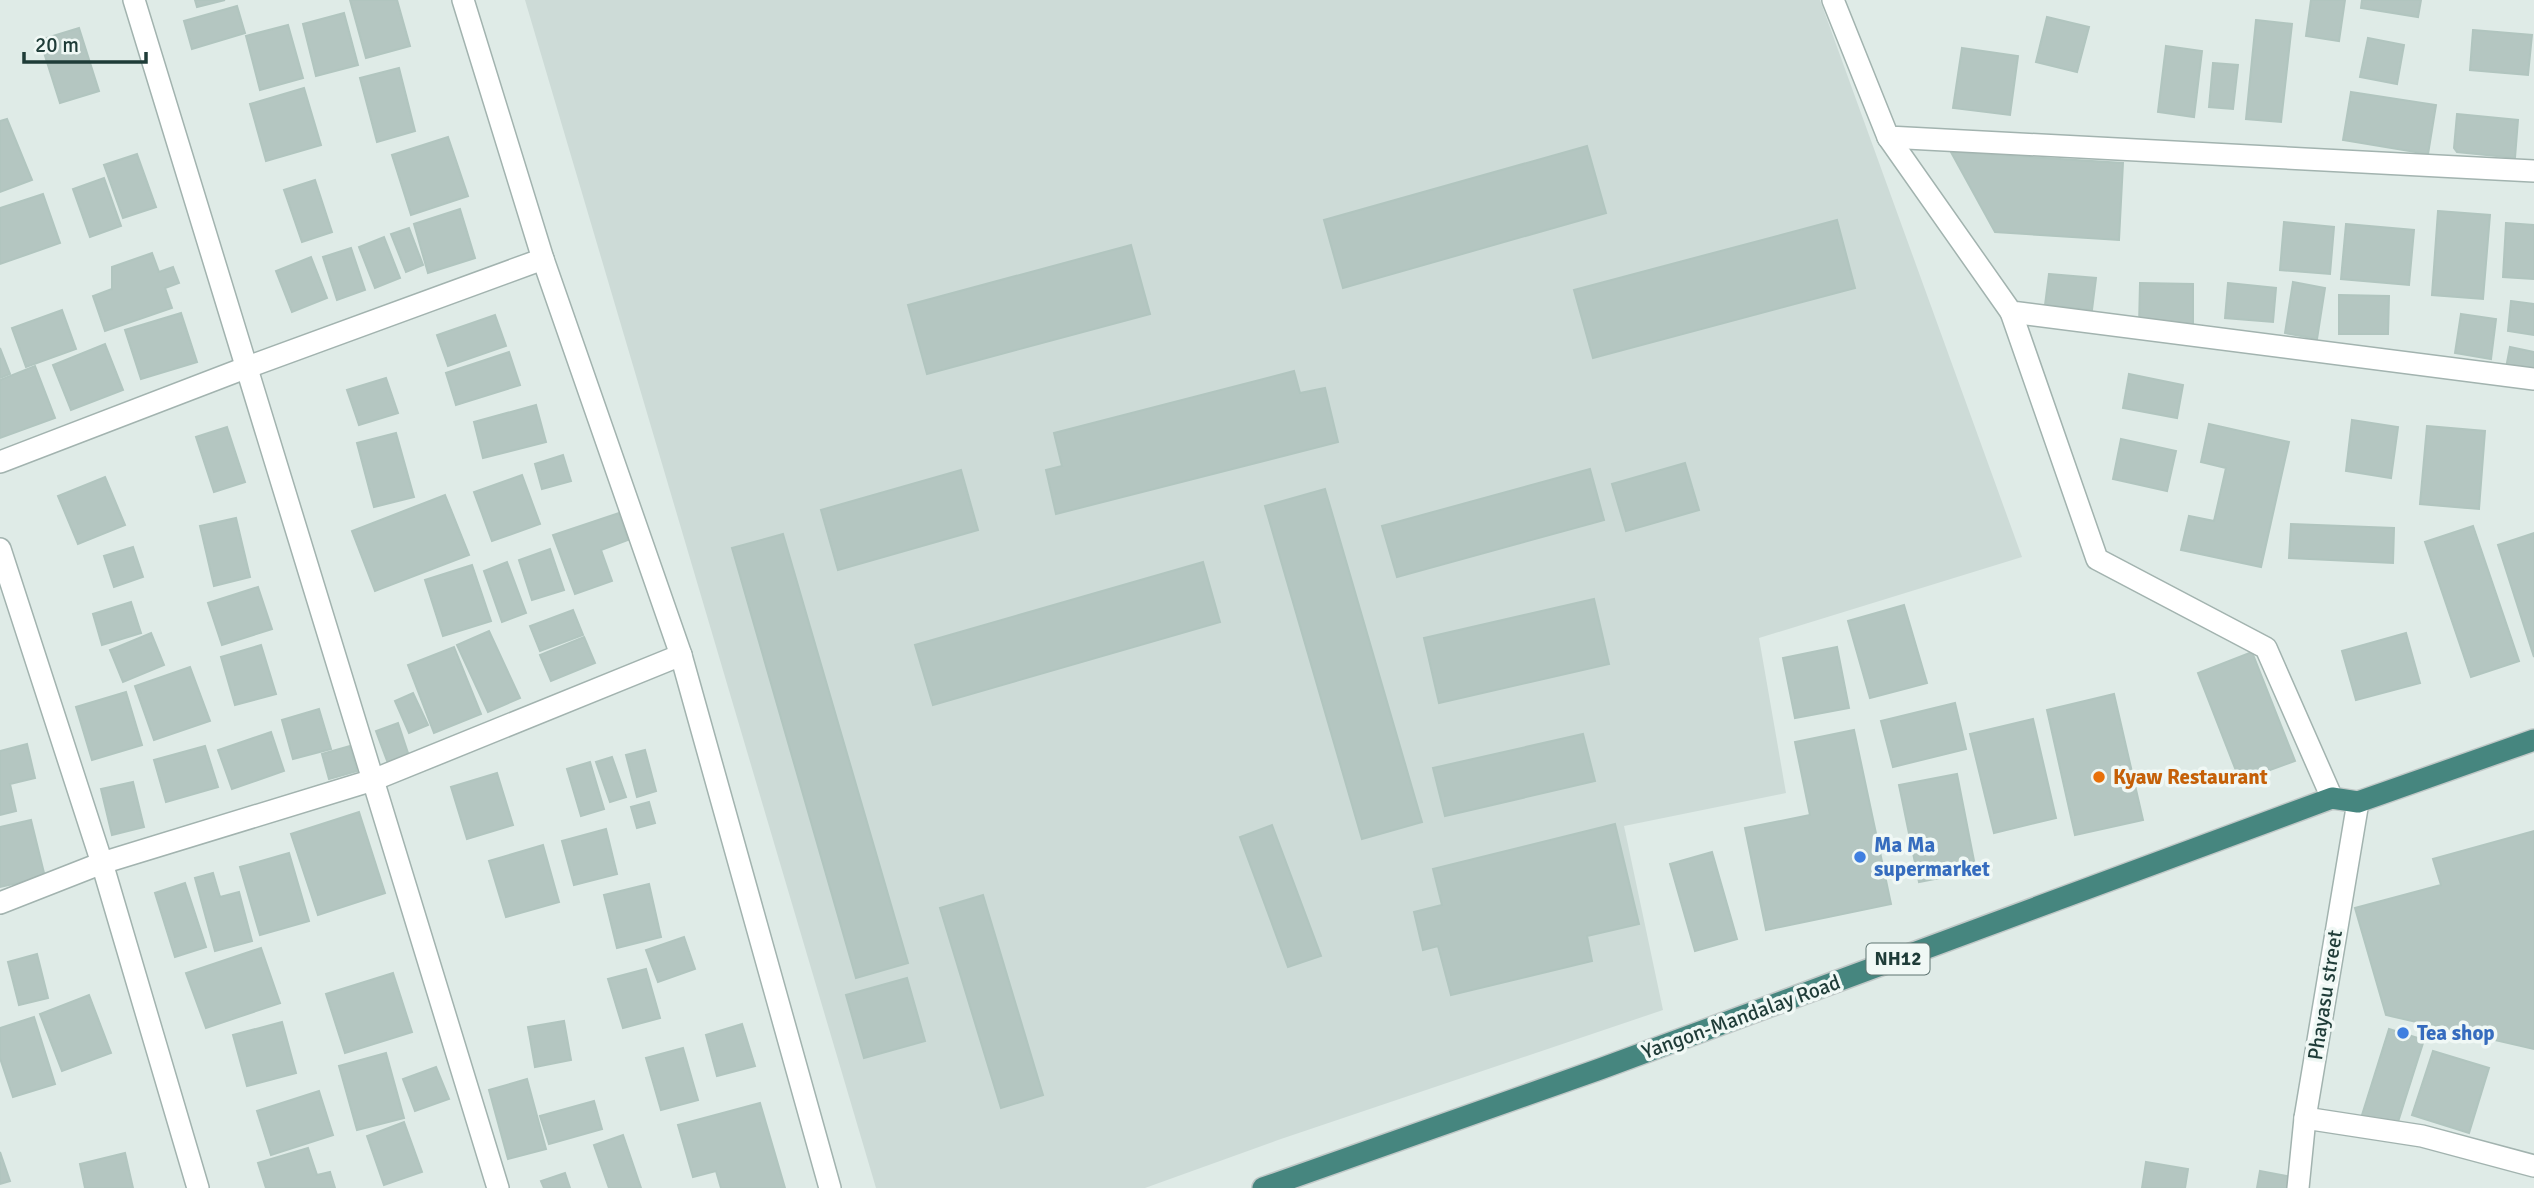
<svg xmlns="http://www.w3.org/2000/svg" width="2534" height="1188" font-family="Signika,sans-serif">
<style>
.built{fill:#cddbd7}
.building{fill:#b4c6c1;stroke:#b1c5bf;stroke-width:2}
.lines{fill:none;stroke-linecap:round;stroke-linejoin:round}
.minor-casing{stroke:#a2b3af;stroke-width:24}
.trunk-casing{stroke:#c0c8c7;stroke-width:24}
.minor{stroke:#fff;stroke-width:21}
.trunk{stroke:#46867f;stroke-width:21}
.food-dot{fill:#e8710a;stroke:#f0f8f5;stroke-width:2.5}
.shop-dot{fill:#3f7fe0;stroke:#f0f8f5;stroke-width:2.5}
.labels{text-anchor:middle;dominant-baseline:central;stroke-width:7;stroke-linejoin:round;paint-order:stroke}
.shield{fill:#f0f8f5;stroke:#5e7471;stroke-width:2}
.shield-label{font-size:19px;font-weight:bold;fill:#1f3c38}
.food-label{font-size:21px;font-weight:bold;fill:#c56008;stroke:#f0f8f5;text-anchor:start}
.shop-label{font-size:21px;font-weight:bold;fill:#366cbe;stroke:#f0f8f5;text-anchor:start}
.street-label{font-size:21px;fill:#1f3c38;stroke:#f0f8f5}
</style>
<rect width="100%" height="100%" fill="#dfebe7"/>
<!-- built -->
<polygon class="built" points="525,0 1820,0 2022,557 1759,638 1786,793 1624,826 1663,1010 1278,1140 1145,1188 876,1188"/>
<!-- building -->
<g class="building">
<polygon points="195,0 225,0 197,7"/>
<polygon points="350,0 397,0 410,46 366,58"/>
<polygon points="2311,0 2345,0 2339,41 2306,36"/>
<polygon points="2362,0 2421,0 2418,17 2361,8"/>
<polygon points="237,6 245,33 192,49 184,21"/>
<polygon points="344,13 358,65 316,76 303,24"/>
<polygon points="2047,17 2089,27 2077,72 2036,62"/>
<polygon points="2256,20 2292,24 2281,122 2246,119"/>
<polygon points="288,25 303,78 260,90 246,36"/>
<polygon points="79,28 99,91 60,103 40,40"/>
<polygon points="2473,30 2532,35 2528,75 2470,70"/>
<polygon points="2368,38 2404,45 2397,84 2360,77"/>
<polygon points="2166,46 2202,51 2194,117 2158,112"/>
<polygon points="1962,48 2018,56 2010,115 1953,108"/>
<polygon points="2213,63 2238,65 2233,109 2209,107"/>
<polygon points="399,68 415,131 377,142 360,78"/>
<polygon points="304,88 321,145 266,161 250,104"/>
<polygon points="2351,92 2436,105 2428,154 2343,140"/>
<polygon points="2457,114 2518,120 2515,158 2457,152 2454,148"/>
<polygon points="7,119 32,180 0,192 0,121"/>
<polygon points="448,137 468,196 411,215 392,155"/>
<polygon points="1587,146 1606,213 1343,288 1324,220"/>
<polygon points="1951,152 2123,163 2119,240 1995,232"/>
<polygon points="137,154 156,207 123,218 104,165"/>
<polygon points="104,178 121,226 90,237 73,189"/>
<polygon points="315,180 332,232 302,242 284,190"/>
<polygon points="43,194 60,243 0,264 0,208"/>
<polygon points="460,209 475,258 428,273 414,224"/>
<polygon points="2438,211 2490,215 2483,299 2432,295"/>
<polygon points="1837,220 1855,288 1593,358 1574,290"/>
<polygon points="2284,222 2334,227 2330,274 2280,270"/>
<polygon points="2506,223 2534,225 2534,279 2503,277"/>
<polygon points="2346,224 2414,230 2409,285 2341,279"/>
<polygon points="409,228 423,265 406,272 391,234"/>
<polygon points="384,237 400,278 375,288 359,247"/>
<polygon points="1131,245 1150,314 927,374 908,305"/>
<polygon points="351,248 365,290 337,300 323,257"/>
<polygon points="152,253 159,272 173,267 179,283 165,288 172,308 105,331 93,296 112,289 112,267"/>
<polygon points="311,257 327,298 292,312 276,271"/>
<polygon points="2049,274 2096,278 2092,310 2045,305"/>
<polygon points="2293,282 2325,288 2317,339 2285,333"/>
<polygon points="2140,283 2193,284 2193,326 2139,326"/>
<polygon points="2228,283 2276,288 2273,322 2225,318"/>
<polygon points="2339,295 2389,296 2388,334 2339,334"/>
<polygon points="2511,301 2534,304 2534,335 2508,331"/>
<polygon points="62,310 76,349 26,367 12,328"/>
<polygon points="181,313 197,362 141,379 125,330"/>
<polygon points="2461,314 2496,319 2491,359 2455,353"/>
<polygon points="495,315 506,346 448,366 437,335"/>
<polygon points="105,344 123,390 71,410 53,365"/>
<polygon points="2510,347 2534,352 2534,374 2506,368"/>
<polygon points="0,348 10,374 0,378"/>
<polygon points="509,352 520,385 456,405 446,373"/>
<polygon points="35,366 55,418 0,438 0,380"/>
<polygon points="1294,371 1300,393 1325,388 1338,442 1056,514 1046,470 1062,466 1054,433"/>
<polygon points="2129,374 2183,385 2177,418 2123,408"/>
<polygon points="386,378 398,413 359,425 347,390"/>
<polygon points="536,405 546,442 483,458 474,422"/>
<polygon points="2352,420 2398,427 2391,478 2346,471"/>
<polygon points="2209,424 2289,442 2261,567 2181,550 2189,516 2214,521 2226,468 2201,462"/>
<polygon points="2427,426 2485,431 2479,509 2420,504"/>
<polygon points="227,427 245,482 214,492 196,437"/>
<polygon points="396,433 414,497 374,507 357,443"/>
<polygon points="2121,439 2176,451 2167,491 2113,479"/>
<polygon points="563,455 571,481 542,489 535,464"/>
<polygon points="1685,463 1699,510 1626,531 1612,484"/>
<polygon points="1590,469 1604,520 1397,577 1382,526"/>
<polygon points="961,470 978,530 838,570 821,510"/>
<polygon points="522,475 540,524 492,541 474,492"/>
<polygon points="105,477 125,525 78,544 58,496"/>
<polygon points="1325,489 1422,822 1362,839 1265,506"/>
<polygon points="445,495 469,555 375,591 352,531"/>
<polygon points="619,513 628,540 601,550 612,581 575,594 553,535"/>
<polygon points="236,518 250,577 214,586 200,526"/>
<polygon points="2291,524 2394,528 2393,563 2289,558"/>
<polygon points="2473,526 2519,661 2471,677 2425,542"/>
<polygon points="2534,533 2534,657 2498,545"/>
<polygon points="783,534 908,963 856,978 732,548"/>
<polygon points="133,547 143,577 114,587 104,556"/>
<polygon points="550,549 564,590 532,600 519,560"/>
<polygon points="507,562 526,613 502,622 484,571"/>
<polygon points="1203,562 1220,622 933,705 915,645"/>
<polygon points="472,565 491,621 443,636 425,580"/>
<polygon points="258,587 272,629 222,645 208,603"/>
<polygon points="1594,599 1609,664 1439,703 1424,638"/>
<polygon points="131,602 141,633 102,645 93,614"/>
<polygon points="1904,605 1927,683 1870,698 1848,621"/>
<polygon points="573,610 583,635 540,651 530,626"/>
<polygon points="489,631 520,698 488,712 457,645"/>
<polygon points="151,633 164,665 123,682 110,650"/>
<polygon points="2406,633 2420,683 2356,700 2342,651"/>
<polygon points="584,637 595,663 551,681 540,655"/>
<polygon points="261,645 276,694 235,705 221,657"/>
<polygon points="454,647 481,714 434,733 408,665"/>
<polygon points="1837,647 1849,708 1795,718 1783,658"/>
<polygon points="2252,652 2295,761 2240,781 2198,673"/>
<polygon points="190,667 210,721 154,740 135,686"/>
<polygon points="126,692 142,745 92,760 76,707"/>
<polygon points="413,693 428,725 409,733 395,701"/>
<polygon points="2114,694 2143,820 2075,835 2047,710"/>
<polygon points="1955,703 1966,749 1893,767 1881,721"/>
<polygon points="319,709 331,749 293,759 282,720"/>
<polygon points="2033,719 2056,818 1994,833 1970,734"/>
<polygon points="398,723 410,759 389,766 376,731"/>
<polygon points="1854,730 1891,904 1766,930 1745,828 1810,815 1795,742"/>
<polygon points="271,732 284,771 232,789 218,750"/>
<polygon points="1583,734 1595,781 1445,816 1433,768"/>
<polygon points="27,744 35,778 10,784 16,811 0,815 0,751"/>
<polygon points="205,746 218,787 166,802 154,760"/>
<polygon points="350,746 357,771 329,779 322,754"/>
<polygon points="645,750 656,791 637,797 626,755"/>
<polygon points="612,757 626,797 610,802 596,762"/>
<polygon points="590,762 604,809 581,816 567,769"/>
<polygon points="497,773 513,825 467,839 451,787"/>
<polygon points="1957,774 1976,871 1919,882 1899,785"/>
<polygon points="133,782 144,827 112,835 101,789"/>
<polygon points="649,802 655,823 637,828 631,807"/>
<polygon points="359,812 385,893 318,915 291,834"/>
<polygon points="31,820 45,877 0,887 0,827"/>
<polygon points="1615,824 1639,924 1587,936 1592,961 1451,995 1438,946 1423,950 1414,912 1442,905 1433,869"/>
<polygon points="1272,825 1321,956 1288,967 1240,837"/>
<polygon points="606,829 617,874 574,885 562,841"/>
<polygon points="2534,831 2534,1049 2386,1015 2355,908 2441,885 2433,859"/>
<polygon points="543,845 559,902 506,917 489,861"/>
<polygon points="1712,852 1737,939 1695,951 1670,864"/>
<polygon points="289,853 309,921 260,935 240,867"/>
<polygon points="213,873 220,897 239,892 252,941 215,951 195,878"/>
<polygon points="185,883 206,947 175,957 155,893"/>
<polygon points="649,884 661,937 617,948 604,895"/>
<polygon points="983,895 1043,1095 1001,1108 940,908"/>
<polygon points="684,937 695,969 658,982 646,950"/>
<polygon points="261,948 280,1003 206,1028 186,973"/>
<polygon points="37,954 48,998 19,1005 8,962"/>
<polygon points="646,969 660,1018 623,1028 608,979"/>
<polygon points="393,973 412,1032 345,1053 326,994"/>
<polygon points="907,978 925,1041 864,1058 846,995"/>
<polygon points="89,995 111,1053 62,1071 40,1014"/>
<polygon points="34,1017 55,1084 13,1097 0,1058 0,1028"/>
<polygon points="564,1021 571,1060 535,1067 528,1027"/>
<polygon points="282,1022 296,1073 247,1086 233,1035"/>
<polygon points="742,1024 755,1066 717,1076 706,1035"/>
<polygon points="2389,1029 2424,1040 2397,1125 2362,1115"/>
<polygon points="683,1048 698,1100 661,1110 646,1058"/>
<polygon points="2433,1051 2489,1068 2469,1133 2412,1115"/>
<polygon points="386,1053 404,1118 357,1130 339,1066"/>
<polygon points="436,1067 449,1099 415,1111 403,1079"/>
<polygon points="527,1079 546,1149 508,1159 489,1090"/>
<polygon points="319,1091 333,1135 271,1155 257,1111"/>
<polygon points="594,1101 602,1129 549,1144 540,1116"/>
<polygon points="760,1103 785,1188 721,1188 716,1171 693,1177 678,1125"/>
<polygon points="404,1122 422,1172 384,1185 367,1136"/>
<polygon points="623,1135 641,1188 609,1188 594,1145"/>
<polygon points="308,1148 317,1175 330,1172 335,1188 266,1188 258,1163"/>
<polygon points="0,1152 10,1181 0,1184"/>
<polygon points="125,1153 133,1188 85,1188 80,1164"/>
<polygon points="2146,1162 2188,1169 2185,1188 2142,1188"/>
<polygon points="2260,1171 2292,1177 2290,1188 2257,1188"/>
<polygon points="565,1173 570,1188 544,1188 541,1181"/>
</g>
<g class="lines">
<!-- minor casing -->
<g class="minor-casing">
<g id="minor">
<polyline points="134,0 498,1188"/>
<polyline points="463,0 543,259 681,655 830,1188"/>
<polyline points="1833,0 1888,137 2534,171"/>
<polyline points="1888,137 2011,312 2534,379"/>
<polyline points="2011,312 2097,559 2266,648 2332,798"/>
<polyline points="0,462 245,368 543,259"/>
<polyline points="0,549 102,863 198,1188"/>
<polyline points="0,903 102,863 373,780 681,655"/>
<polyline points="2305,1118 2422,1136 2534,1166"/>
<polyline points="2298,1188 2305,1118 2358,802"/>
</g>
</g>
<!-- trunk casing -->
<g class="trunk-casing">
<polyline id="trunk" points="1263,1188 1600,1069 2332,798 2358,802 2534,740"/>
</g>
<!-- minor -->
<use href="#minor" class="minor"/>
<!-- trunk -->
<use href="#trunk" class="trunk"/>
</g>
<!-- markers -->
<circle class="food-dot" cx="2099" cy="777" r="7"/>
<g class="shop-dot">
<circle cx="1860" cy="857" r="7"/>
<circle cx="2403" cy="1033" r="7"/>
</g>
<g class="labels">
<!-- shield labels -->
<rect class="shield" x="1866.5" y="943.5" width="63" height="31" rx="5"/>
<g class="shield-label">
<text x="1898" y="959">NH12</text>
</g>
<!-- food labels -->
<g class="food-label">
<text x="2113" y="777">Kyaw Restaurant</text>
</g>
<!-- shop labels -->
<g class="shop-label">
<text x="1874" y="845">Ma Ma<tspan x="1874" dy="24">supermarket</tspan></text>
<text x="2417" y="1033">Tea shop</text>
</g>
<!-- street labels -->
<g class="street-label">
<text transform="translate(2325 995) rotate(-81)">Phayasu street</text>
<text transform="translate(1741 1017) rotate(-20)">Yangon-Mandalay Road</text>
</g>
</g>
<!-- scale -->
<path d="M24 52v10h122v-10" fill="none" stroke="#1f3c38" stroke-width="3.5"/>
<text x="35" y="52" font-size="21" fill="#1f3c38" stroke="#f0f8f5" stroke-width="5" paint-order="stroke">20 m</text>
</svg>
